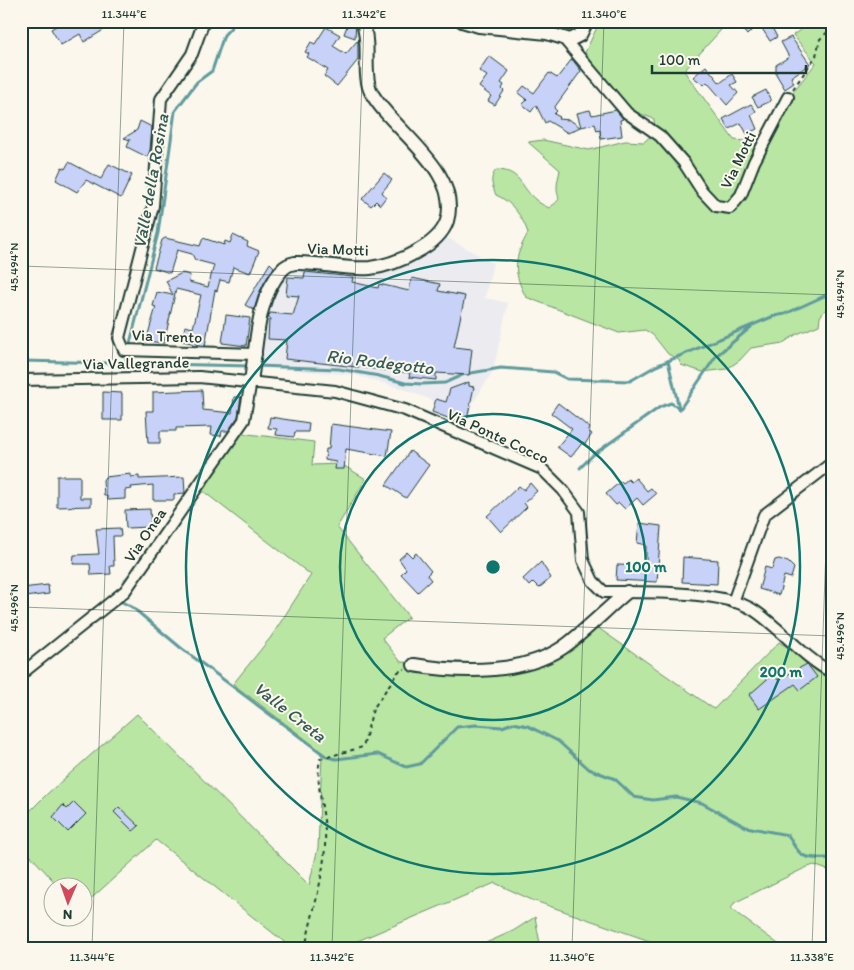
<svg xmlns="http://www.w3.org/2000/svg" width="854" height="970" font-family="Itim,sans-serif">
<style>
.built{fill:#ececf0}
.green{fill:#b9e6a3;stroke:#6c926c}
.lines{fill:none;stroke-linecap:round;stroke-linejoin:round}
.stream{stroke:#5f9b9d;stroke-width:3}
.building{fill:#c8d2f9;stroke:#1f3d34}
.minor-casing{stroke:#1f3d34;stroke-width:14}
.tertiary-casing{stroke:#1f3d34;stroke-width:16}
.path{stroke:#1f3d34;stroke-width:2;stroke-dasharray:4 4;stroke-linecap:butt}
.minor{stroke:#fbf7ec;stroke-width:10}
.tertiary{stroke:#fbf7ec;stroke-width:12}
.ticks{fill:none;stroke:#1f3d34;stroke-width:1;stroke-opacity:0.45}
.ring{fill:none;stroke:#0f766e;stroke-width:2.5}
.labels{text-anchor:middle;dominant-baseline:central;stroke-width:4;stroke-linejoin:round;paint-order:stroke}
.street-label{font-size:16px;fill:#1f3d34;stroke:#fbf7ec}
.water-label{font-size:18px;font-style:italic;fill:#345c57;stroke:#fbf7ec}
.centre{fill:#0f766e;stroke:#fbf7ec;stroke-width:2.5}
.ring-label{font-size:15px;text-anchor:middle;font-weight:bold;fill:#0f766e;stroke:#fbf7ec;stroke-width:4;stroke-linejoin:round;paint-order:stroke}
.neatline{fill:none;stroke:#1f3d34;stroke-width:2}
.ticks-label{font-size:12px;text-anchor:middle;fill:#1f3d34}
</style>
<rect width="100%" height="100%" fill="#fbf7ec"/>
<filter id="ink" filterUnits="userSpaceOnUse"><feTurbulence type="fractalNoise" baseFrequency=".02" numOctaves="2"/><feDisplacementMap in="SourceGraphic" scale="10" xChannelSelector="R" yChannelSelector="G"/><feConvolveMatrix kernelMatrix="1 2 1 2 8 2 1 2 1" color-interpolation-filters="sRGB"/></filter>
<g filter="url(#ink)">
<!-- built -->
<polygon class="built" points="446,237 493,263 485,298 508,303 493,371 466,414 406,390 355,375 254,367 254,339 286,266 375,268 418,245 437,247"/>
<!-- green -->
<g class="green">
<path d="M600,21H729L684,71L734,140L767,143L788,98L816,63L793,35L813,21H833V308L824,311L820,317L819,325L797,334L783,343L751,348L740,360L727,369L703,372L681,365L679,360L668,354L653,335L645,330L619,333L526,297C512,271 514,258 528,233C523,217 511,201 496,195C492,185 489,179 496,170C521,170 520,187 536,200C539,203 545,206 549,208C564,197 557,201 557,187C557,182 559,175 560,170L528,142L543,140L589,150L625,141L644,142L655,132L654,119L615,104L581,61Z"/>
<polygon points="240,433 314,442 312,465 341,464 366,479 337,527 409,617 382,638 401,662 480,667 543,655 594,625 714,709 779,642 833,674 833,872 814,865 805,868 734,903 731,909 785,949 679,949 664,946 532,900 495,883 348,945 344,949 293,949 156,840 83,906 82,888 59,887 21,845 21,820 47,794 137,714 309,885 318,848 322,756 316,747 233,684 271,637 311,575 199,488"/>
<polygon points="535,917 541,949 472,949 513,931"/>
</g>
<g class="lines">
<!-- stream -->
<g class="stream">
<polyline points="21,361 251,366"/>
<polyline points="668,361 679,408"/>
<polyline points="125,363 158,233 175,111 197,82 212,71 224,35 237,21"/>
<polyline points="257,366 339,369 379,376 405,383 422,384 445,383 465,374 501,368 553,372 567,379 630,381 656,366 774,316 785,314 833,292"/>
<polyline points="680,409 716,356 751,327"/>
<polyline points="580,468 593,455 660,407 671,403 680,409"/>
<path d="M118,600L132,607L181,648L327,757L336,759L378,754L406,767L420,764L457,727L476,725L502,727L513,723L528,726L558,741L589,769L615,779L634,797L653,800L676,797L702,803L746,827L788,835C800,857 802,859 827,858L833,863"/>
</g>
</g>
<!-- building -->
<g class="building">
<polygon points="65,21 72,21 74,24 79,21 118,21 84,42 80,34 61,45 51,29"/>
<polygon points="349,21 356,21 355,38 344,34"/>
<polygon points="748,21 771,21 769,22 777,37 770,41 761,27 756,30 754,28 747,35 741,27"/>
<polygon points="326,27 340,35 333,46 346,54 357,41 358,42 358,60 337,86 324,76 328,70 307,57 309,54 305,52 311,42 315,44"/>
<polygon points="791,37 810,64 791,77 794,83 785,89 776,74 776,65 789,57 781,42"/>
<polygon points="489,56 509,71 501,83 504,85 502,89 504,91 495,105 488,101 491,96 479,87 487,76 479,71"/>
<polygon points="572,59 581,71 554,108 557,111 554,114 560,117 558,119 570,120 580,127 568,133 548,121 545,123 536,105 531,112 522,105 527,100 518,93 524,86 534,93 549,73 557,78"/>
<polygon points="706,66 720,83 732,74 737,82 731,85 738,93 727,105 707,82 704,85 693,77"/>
<polygon points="766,90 771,101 758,107 752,97"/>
<polygon points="751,104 756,111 751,115 757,129 747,134 741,123 729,129 723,119"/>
<polygon points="590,110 592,115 616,110 623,119 620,120 622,136 601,139 600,130 597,131 595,124 581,127 577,113"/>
<polygon points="140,121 152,127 150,150 147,157 127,147 130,140 124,138 137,130"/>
<polygon points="69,162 101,179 109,164 132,175 121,198 86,180 77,192 56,180 62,167 65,169"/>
<polygon points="384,173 392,180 382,192 386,197 380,205 376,201 371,206 362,199"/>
<polygon points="233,235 248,242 247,246 259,251 250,273 233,267 229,282 220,280 217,291 215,290 205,346 182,341 185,326 193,328 201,295 176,289 164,343 146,341 156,307 153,306 157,292 173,295 166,281 182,273 190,275 189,282 208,287 214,265 195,260 192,254 177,250 170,273 154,268 162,240 165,238 200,246 203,238 224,245 225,241 230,243"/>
<polygon points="270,263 274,267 260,291 254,310 245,305"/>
<polygon points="305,272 353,277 352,282 378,288 379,284 409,291 412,278 440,284 438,291 465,296 454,347 472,349 469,375 436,373 436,380 409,377 410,373 285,359 287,340 268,339 269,320 272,320 268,318 270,313 293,315 299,296 286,295 288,277 304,278"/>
<polygon points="226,315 250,318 246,346 222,343"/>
<polygon points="469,382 469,386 474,387 467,419 462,418 461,423 432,412 436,399 446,402 450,389"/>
<polygon points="202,390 203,410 232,413 234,397 241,397 238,417 228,431 222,431 221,436 211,435 212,427 176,428 176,431 160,431 160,443 148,443 146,411 153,411 153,392"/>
<polygon points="103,392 122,393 122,420 103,420"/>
<polygon points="558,403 590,428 588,431 592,434 585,444 583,442 571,457 557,447 572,429 551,413"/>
<polygon points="270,417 309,423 308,432 295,432 294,437 276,435 277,429 268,428"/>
<polygon points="331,424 391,432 387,456 346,449 344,469 335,469 336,462 325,460 326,449 329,449"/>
<polygon points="410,451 429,465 406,498 386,485"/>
<polygon points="131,474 131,477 139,476 139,479 184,477 185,493 174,494 174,500 153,500 153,485 131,487 132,489 125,490 125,499 108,500 107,496 104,496 103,480 105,477"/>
<polygon points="57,476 80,476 80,498 91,498 91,506 57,507"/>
<polygon points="636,478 647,491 651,488 656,494 643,505 637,498 625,509 619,503 616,505 606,494 621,481 623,483 628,479 631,482"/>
<polygon points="530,483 537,491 524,503 527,507 501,532 487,516 519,486 524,490"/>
<polygon points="150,509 151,527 126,528 125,510"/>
<polygon points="639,523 661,526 657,582 616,580 617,565 646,566 646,545 637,543"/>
<polygon points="120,528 121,536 113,536 114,566 110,566 111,574 91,575 90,564 73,564 74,555 99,554 96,529"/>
<polygon points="407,552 412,557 416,553 431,571 427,575 431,580 418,592 401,574 406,569 399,559"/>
<polygon points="683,557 718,560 717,584 682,582"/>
<polygon points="779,559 788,562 794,568 791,578 784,576 779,595 759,589 765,567 772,569 775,560"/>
<polygon points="541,562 551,578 539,588 533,582 529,586 523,579"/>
<polygon points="48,585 49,594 24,597 22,588"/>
<polygon points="807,664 817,677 800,690 795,684 759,709 749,695 773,674 778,680"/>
<polygon points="74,802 86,814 68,832 53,817 63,805 67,809"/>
<polygon points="119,807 139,826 133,831 114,812"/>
</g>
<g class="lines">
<!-- minor casing -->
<g class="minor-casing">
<g id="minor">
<polyline points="204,21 192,54 161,99 153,206 119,338 124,350 256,354"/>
<polyline points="564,39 627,113 660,136 684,163 702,191 716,206 730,208 741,195 754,162 788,97"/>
<path d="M21,380L199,377L335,391L405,410L542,469L563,490L579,512L583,560L593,581L604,592C641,592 725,590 755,611C783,630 802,657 833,673"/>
<polyline points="733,602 764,515 833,462"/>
<polyline points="21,674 125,591 244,420 251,381"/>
</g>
</g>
<!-- tertiary casing -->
<g class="tertiary-casing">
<g id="tertiary">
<polyline points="462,21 479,26 547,33 570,40 580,35 587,21"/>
<path d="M251,381C257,346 256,298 282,270C285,266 290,264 295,263C320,262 345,270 370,268C386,266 402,260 416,252C429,245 442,236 447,221C462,170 391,130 371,92C364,78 368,55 366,40C366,33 363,27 364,21"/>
<path d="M414,665C461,673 529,675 569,643C589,627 607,609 627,592"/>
</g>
</g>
<!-- path -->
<g class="path">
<polyline points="793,89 816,56 820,39 833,27"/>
<path d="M305,949C312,911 327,870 325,832C324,807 315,784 320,759L363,747L373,709L398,672L405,669"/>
</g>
<!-- minor -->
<use href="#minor" class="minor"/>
<!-- tertiary -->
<use href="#tertiary" class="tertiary"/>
</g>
</g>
<!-- ticks -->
<path class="ticks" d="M21,266L833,295M21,607L833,636M21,949H28M92,949L124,21M332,949L364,21M572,949L604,21M812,949L833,346"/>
<!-- distance rings -->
<g class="ring">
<circle cx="493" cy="567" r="153"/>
<circle cx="493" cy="567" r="307"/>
</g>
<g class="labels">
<!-- street labels -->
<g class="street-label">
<text transform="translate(738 160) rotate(-64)">Via Motti</text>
<text transform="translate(338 249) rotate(2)">Via Motti</text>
<text transform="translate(167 336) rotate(2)">Via Trento</text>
<text transform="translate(136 363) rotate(-1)">Via Vallegrande</text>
<text transform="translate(498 436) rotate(25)">Via Ponte Cocco</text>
<text transform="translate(145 535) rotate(-56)">Via Onea</text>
</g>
<!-- water labels -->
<g class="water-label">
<text transform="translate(151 181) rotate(-80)">Valle della Rosina</text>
<text transform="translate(380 362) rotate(7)">Rio Rodegotto</text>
<text transform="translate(290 712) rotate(38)">Valle Creta</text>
</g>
</g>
<circle cx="493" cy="567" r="8" class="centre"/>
<g class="ring-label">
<text x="646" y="572">100 m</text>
<text x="781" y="677">200 m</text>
</g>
<!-- margin -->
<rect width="854" height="970" fill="none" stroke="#fbf7ec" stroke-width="55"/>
<!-- north arrow -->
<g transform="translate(68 902) rotate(182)"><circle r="24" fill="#fbf7ec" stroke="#a3ada2"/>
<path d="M0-4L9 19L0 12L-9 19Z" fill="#d1495b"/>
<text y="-8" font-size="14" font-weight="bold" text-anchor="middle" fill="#1f3d34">N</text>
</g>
<!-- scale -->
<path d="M652 65v8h154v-8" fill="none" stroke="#1f3d34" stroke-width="2.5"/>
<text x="659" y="65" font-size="15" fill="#1f3d34" stroke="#fbf7ec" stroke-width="4" paint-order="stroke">100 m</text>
<rect x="28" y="28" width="798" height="914" class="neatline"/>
<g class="ticks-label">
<text x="124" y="18">11.344°E</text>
<text x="364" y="18">11.342°E</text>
<text x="604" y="18">11.340°E</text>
<text transform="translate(14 267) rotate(-90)" y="4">45.494°N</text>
<text transform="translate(840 294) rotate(-90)" y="4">45.494°N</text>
<text transform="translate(14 608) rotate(-90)" y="4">45.496°N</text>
<text transform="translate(840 636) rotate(-90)" y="4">45.496°N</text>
<text x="92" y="961">11.344°E</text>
<text x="332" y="961">11.342°E</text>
<text x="572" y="961">11.340°E</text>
<text x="812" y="961">11.338°E</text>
</g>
</svg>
